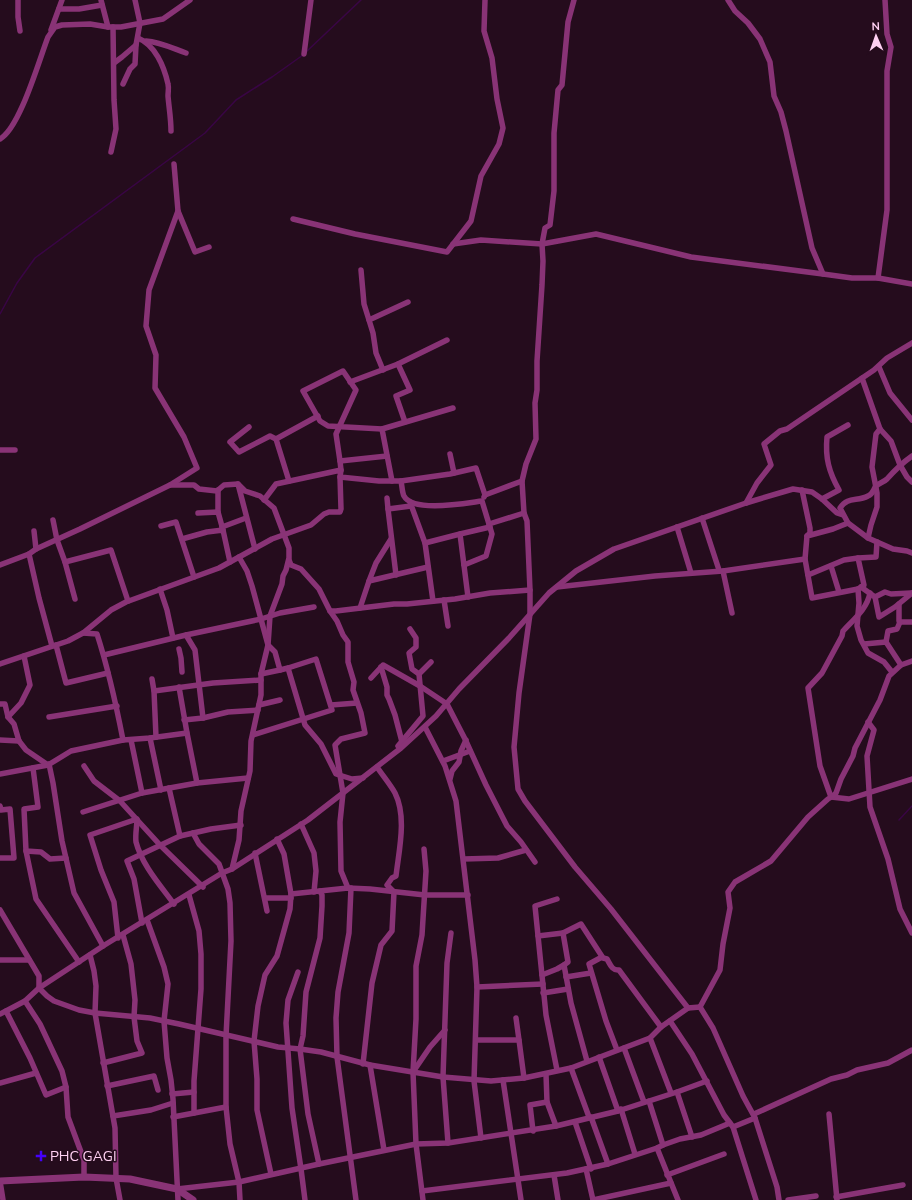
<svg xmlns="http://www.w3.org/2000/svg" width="912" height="1200" font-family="'Nunito Sans',sans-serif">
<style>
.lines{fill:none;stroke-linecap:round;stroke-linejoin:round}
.stream{stroke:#390545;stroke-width:1.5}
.minor{stroke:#893376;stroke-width:5.5}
.tertiary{stroke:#893376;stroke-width:7}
.poi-dot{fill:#4500fb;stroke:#250c1d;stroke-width:1.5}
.labels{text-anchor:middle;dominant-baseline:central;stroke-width:3;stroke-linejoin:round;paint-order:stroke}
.poi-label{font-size:14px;fill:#ffd0f2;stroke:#250c1d;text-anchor:start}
</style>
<rect width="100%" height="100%" fill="#250c1d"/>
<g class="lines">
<!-- stream -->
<g class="stream">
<polyline points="306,52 361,0"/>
<polyline points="0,314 17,283 35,258 205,133 236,100 272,77 303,55"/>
<polyline points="899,820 912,806"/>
</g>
<!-- minor -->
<g class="minor">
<polyline points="18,0 18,17 20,31"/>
<polyline points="101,0 108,27"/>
<polyline points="728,0 735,11 748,23 760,39 770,62 774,96 781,112 786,131 812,248 823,274"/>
<polyline points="59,9 79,9 102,5"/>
<polyline points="51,30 62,0"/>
<path d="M138,38C155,45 164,66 168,84C169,88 168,92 168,96C169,108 171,119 171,131"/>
<path d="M146,41C160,42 172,48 186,53"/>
<polyline points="304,54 311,0"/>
<polyline points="114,63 122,57 136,45 140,23 135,0"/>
<polyline points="123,84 130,69 135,64 136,45"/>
<path d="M0,139C20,128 39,60 48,37L55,27L62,25L90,24L108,27H121L163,19L190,0"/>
<polyline points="111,152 116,129 114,100 113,27"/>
<polyline points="174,164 178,211 195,252 209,247"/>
<polyline points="293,219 355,234 447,252 471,221 481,176 499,144 503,128 497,99 492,58 484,31 485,0"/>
<polyline points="453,244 481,240 542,244 596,234 691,257 823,274 852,278 878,278 912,284"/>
<polyline points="361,270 364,304 369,320"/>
<polyline points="878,278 887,210 887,71 891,47 887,34 885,0"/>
<polyline points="398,364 447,340"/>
<polyline points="879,367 890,393 912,420"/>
<polyline points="383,370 376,353 373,333 369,320 408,302"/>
<polyline points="862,378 880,429 891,441 900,465 907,477 912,482"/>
<polyline points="350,382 398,364 410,390 396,396 405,422"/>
<polyline points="249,427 230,442 239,452 270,436 276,439"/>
<polyline points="0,450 15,450"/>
<polyline points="450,454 454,473"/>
<path d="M912,456C902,463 894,471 887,479C884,482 879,483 876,486C873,490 873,494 868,496C857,502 848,496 840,508L848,523L868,538L893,549L907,551L912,553"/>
<polyline points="340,461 336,434 356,390 343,371 303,391 320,421 328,426 382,429"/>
<polyline points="341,470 340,461 387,456"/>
<polyline points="289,481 276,439 318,416"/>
<polyline points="392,481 382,429 453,408"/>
<polyline points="401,481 450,474 476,468 485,495"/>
<polyline points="238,484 255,549"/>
<polyline points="170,485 197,468 184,437 155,388 156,355 146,326 149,290 178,211"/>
<polyline points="802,490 810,528 810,533 807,536"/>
<polyline points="484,497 485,495 522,481"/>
<polyline points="387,498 388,509"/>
<path d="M822,499L839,490C829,472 825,458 827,437L848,425"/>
<path d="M264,500L276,484L341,470L340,477L379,481H401C402,485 402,492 404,496C413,513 466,503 482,501L492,534L486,556L464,565"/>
<polyline points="410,502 425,543"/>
<polyline points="746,503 757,483 771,465 764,444 780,431 787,429 874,370 887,358 912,343"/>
<polyline points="218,512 218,490"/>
<polyline points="198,513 218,512 223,530"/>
<polyline points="524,513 522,481 526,464 536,439 535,403 537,390 537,361 542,285 543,261 542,244 545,228 550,225 554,191 554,133 558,90 562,85 568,22 574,0"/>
<polyline points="702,518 719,570"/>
<polyline points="53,520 57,540 65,562 75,599"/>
<polyline points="848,523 833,529 807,536 805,559 812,598 858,589 864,585 858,558 876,557 877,542"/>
<polyline points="489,524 524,513 527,521 530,590 530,614 519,693 514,747 518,789 525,801 575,867 611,909 688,1008"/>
<polyline points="161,526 176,522 194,577"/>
<polyline points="222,527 246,518"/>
<polyline points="677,527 691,573"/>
<polyline points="34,531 36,549"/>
<polyline points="868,538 871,525 877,507 877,493 872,467 876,434 880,429"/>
<polyline points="182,539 207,532 223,530 230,562"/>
<polyline points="391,539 376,563 369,581 428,567"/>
<polyline points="29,554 39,598 52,646"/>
<polyline points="289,560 291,565 301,569 319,589 330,611 337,621 343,635 348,642 348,662 354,682 353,690 361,713 365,733 341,739 335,745 343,793 340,822 341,871 348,888"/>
<polyline points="65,562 111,550 128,601"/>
<polyline points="0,565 29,554 36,549 80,529 170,485 194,485 199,489 217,491 224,485 238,484 245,491 260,496 274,508 289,548 289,558 286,570 283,576 282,584 270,616 268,645 275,652 280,670 288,668 305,725 321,744 336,774 352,779 363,778"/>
<polyline points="831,566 839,592"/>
<polyline points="723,571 732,613"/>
<polyline points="396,575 388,509 411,506"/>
<polyline points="808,575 844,560 858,558"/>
<polyline points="557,587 655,576 723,571 805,559"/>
<polyline points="861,587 875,597 879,617 895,607 912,593"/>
<polyline points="160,589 167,610 173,638"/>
<polyline points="858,589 859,603 857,626 861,640 868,653 884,662 892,672"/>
<path d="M870,593C867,609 854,619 843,631L842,636L822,673L808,688L820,766L831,797L849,799L912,779"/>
<polyline points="468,597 460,534 490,527"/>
<polyline points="875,597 885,592 891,594 911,593"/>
<polyline points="444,600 448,626"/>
<polyline points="433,601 425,543 460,534"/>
<polyline points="899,604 899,621 901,622 912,622"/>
<polyline points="360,608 369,581"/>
<polyline points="330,611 336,611 394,604 407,604 455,599 490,593 530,590"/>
<path d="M83,633L97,634C108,668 116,704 123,740"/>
<polyline points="186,635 195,650 203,718"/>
<polyline points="886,642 888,631 897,629 900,622"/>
<polyline points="864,644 886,642 901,665"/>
<polyline points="56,645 66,683 108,673"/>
<polyline points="179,649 181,658 182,672"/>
<polyline points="104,655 186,635 261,619 280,613 314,607"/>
<polyline points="0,664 68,641 83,633 111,610 126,602 219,568 272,539 311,525 324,514 329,512 340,512 341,509 340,477"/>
<polyline points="381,667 387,687 387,695 389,699 395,715 402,742"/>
<polyline points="261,674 280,670"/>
<polyline points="419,674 431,662"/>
<polyline points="371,678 383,665 420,686 447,704 465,739 486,785 507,826 521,842 535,862"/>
<polyline points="152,679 154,691 156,737"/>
<polyline points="179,687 187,733 197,783"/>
<polyline points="154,691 213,683 261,680"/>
<polyline points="0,704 5,704 8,717 14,724 19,741 26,750 48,765 71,751 123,740 150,738 187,733"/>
<polyline points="259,705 280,700"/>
<polyline points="331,705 357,703"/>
<polyline points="8,717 21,703 30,685 24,656"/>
<polyline points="49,717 117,706"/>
<polyline points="184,720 203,718 228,712 258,710"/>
<polyline points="868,722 874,730 867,756 870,807 888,859 900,909 912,933"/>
<polyline points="425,727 445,766 456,801 475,960 477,987 474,1081 481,1138"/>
<polyline points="253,735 332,710 316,659 288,668"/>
<polyline points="150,738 161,790"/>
<polyline points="0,740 19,741"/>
<polyline points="131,740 142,793"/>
<polyline points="398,746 423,716 419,674 412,669 409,653 416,647 416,638 410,629"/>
<polyline points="443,761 470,751"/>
<polyline points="49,764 53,783 62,841 74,893 103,946"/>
<polyline points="84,766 94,781 120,801 160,845 203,887"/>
<polyline points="33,768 38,807 24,809 26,851 41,852 50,859 66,858"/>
<polyline points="0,774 48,765"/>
<polyline points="450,779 452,771 459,762 461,751 466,740"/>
<polyline points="169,788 180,836"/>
<polyline points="0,806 1,810 10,809 14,858 0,858"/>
<polyline points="83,812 142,793 197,783 248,778"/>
<polyline points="301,824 314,853 316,871 314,892"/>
<polyline points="193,833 199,844 219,864 228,889 230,903 231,941 226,1036 226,1107 230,1144 239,1182 240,1200"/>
<polyline points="26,851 36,899 79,962"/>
<polyline points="255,853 267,911"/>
<polyline points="464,859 498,858 526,850"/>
<polyline points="232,869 239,840 241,811 250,771 251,741 261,695 261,674 268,645 252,586 247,571 239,557"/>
<polyline points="351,888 349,933 338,992 336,1018 337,1057 356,1200"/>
<polyline points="291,894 348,888 370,889 425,895 468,895"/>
<polyline points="189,895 199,931 201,954 201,989 194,1081 194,1113"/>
<polyline points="265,898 291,898"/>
<polyline points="557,899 535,906 546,1015 557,1070"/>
<polyline points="0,910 39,976 39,988 47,996 54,1001 79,1010 95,1013 150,1018 179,1024 278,1047 300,1049 321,1052 370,1065 443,1077 491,1081 524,1078 571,1068 650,1038 661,1027 688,1008 700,1007"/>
<polyline points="147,920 164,967 168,984 164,1021 167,1058 171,1080 173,1099 178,1200"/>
<polyline points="142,923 134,879 127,861 180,836 211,829 241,825"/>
<polyline points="538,936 563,933"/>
<path d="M118,938L114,902L101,870L90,835L137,819C137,826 135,835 136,842C142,865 160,885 174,904"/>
<polyline points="90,955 94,971 96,986 95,1013 115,1128 116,1178 120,1200"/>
<polyline points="602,957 589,964 606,1021 617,1050"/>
<polyline points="0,960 29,960"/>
<polyline points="298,972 288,1000 286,1023 292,1108 301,1169 305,1200"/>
<polyline points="542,975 557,969 564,965"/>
<polyline points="566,977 591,973"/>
<polyline points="477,987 543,984"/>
<polyline points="543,993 568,989"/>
<polyline points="25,1001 40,1024 62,1071 66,1087 68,1117 84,1160 84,1177"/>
<polyline points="6,1011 30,1058 46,1095 66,1087"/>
<polyline points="0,1014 25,1001 39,988 103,946 222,873 232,869 308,820 401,748 436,716 459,689 509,638 549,593 576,571 614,549 746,503 793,489 812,492 822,499 837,513 843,515"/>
<polyline points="516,1018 519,1040"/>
<polyline points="670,1021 692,1054 724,1115 733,1127 756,1200"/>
<polyline points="650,1038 671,1093"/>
<polyline points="476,1040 519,1040 524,1078"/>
<polyline points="624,1048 644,1102"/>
<polyline points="599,1057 618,1111"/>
<path d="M587,1061L571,1003L564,965L568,962L563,933L581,924L603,958L607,959C610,964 612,971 619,970L661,1027"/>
<polyline points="103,1063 142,1053 137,1041 134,1017 135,1000 131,964 123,935"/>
<path d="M363,1064L372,983L381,945L392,931L394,892L387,885L392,878L396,876C399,850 407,817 395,793C390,784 383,776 377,767"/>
<polyline points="370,1065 384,1150"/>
<polyline points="571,1068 589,1117"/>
<polyline points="413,1072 430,1047 445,1030"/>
<polyline points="546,1074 547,1102 556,1126"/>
<polyline points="503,1080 521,1200"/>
<polyline points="0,1083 36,1073"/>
<polyline points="107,1086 154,1076 158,1090"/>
<polyline points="677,1092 692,1137"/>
<polyline points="172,1094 194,1092"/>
<polyline points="649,1101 663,1145"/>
<polyline points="621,1109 635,1154"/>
<polyline points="754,1114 831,1079 847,1075 857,1070 888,1063 912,1050"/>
<polyline points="829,1114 837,1200"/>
<polyline points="113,1116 151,1110 173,1103"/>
<polyline points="173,1117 226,1107"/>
<polyline points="591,1117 608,1164"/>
<polyline points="575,1122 591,1169"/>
<polyline points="733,1127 755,1118"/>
<polyline points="533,1131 530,1105 547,1102"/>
<polyline points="448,1143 443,1077 447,963 451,933"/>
<polyline points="657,1148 678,1200"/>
<polyline points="319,1164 308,1114 300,1049 303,1036 306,992 320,938 322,906 322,895 320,891"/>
<polyline points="586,1169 593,1200"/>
<polyline points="271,1174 257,1110 257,1079 254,1041 258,1006 265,975 277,956 290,909 291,894 284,854 277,839"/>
<polyline points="554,1175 558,1200"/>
<polyline points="667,1175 724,1154"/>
<polyline points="0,1181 3,1200"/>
<polyline points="177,1189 239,1182 319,1164 416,1144 448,1143 556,1126 618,1111 677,1092 707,1081"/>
<polyline points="422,1191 567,1173 608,1164 657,1148 663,1145 680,1139 701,1135 730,1123"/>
<polyline points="836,1197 903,1185"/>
<polyline points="423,1200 416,1144 413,1072 416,1019 416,966 422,935 426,871 424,849"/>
<polyline points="593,1200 671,1183"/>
<polyline points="779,1200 777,1187 755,1118 743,1096 713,1028 700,1007 720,970 723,944 730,908 728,892 735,882 771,861 808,817 828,799 833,796 836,793 841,779 853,756 855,748 880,700 889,676 901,665 912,661"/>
<polyline points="788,1200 816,1196"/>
</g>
<!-- tertiary -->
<polyline class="tertiary" points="0,1181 84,1177 130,1179 177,1189 193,1200"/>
</g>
<!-- markers -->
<path class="poi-dot" d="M39 1150h4v4h4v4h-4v4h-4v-4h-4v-4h4z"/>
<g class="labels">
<!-- poi labels -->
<g class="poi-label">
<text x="50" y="1156">PHC GAGI</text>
</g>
</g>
<!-- north arrow -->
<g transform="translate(876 36) rotate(358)" stroke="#250c1d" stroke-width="3" paint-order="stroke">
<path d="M0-3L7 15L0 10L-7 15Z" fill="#ffd0f2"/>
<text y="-6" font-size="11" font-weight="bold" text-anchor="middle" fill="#ffd0f2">N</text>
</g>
</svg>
